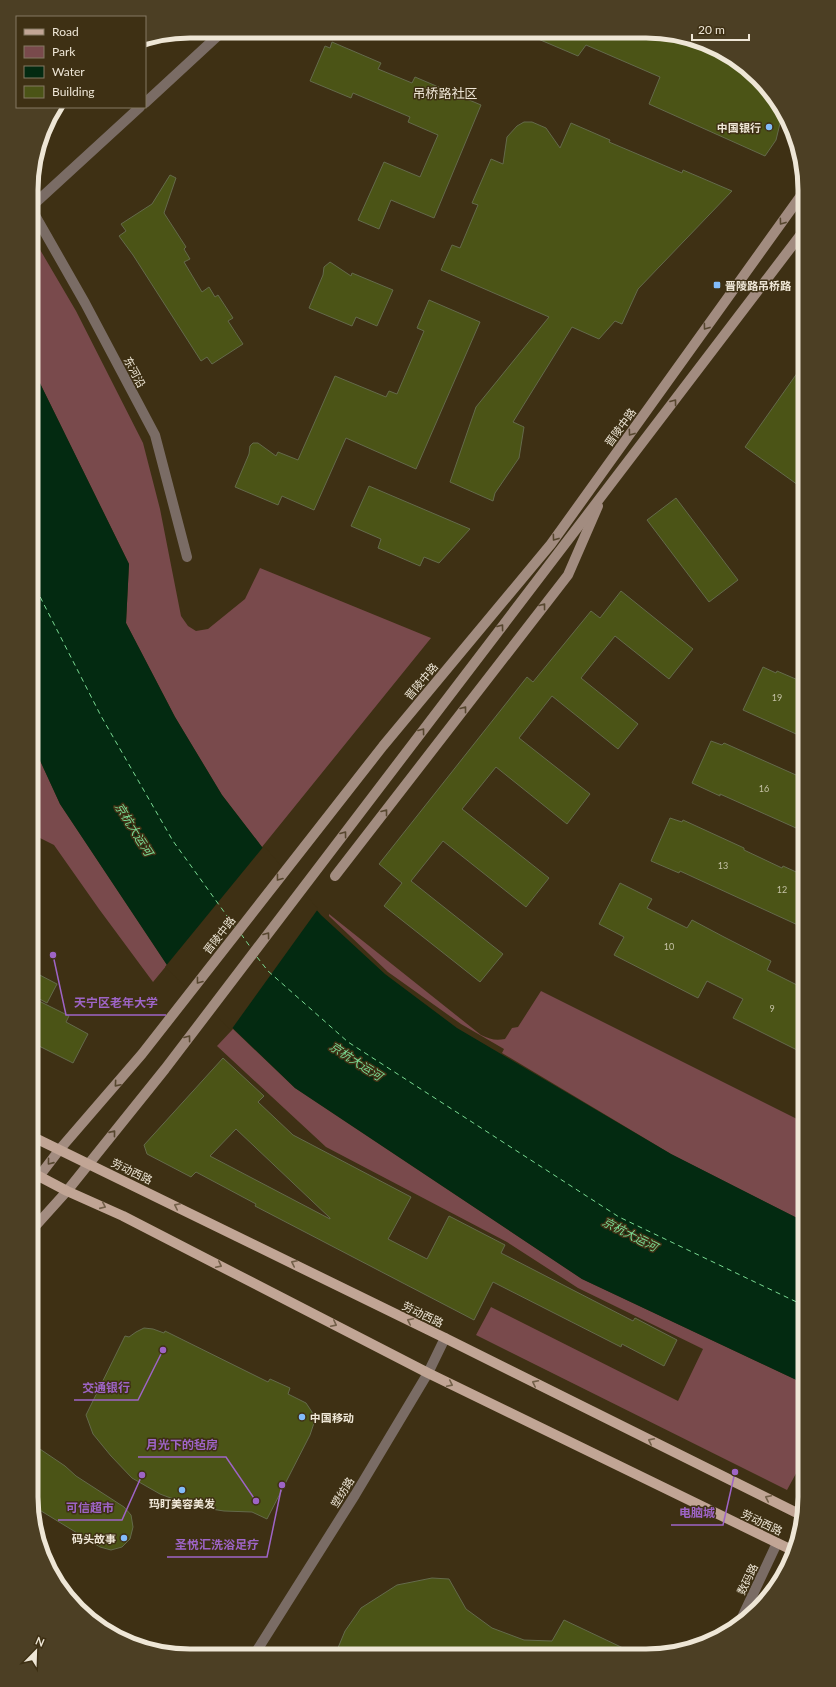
<svg xmlns="http://www.w3.org/2000/svg" width="836" height="1687" font-family="Lato,'Noto Sans SC',sans-serif">
<style>
.green{fill:#794a4c}
.water{fill:#032a11}
.pier{fill:#3e3014}
.lines{fill:none;stroke-linecap:round;stroke-linejoin:round}
.ferry{stroke:#79d992;stroke-width:1;stroke-dasharray:5 4;stroke-linecap:butt}
.building{fill:#4b5416;stroke:#646a4b;fill-rule:evenodd}
.minor{stroke:#7a6c65;stroke-width:10}
.secondary{stroke:#a28c80;stroke-width:10}
.primary{stroke:#c1a595;stroke-width:10}
.oneway{stroke:#57472f}
.oneway2{stroke:#725f48}
.poi-dot{fill:#82bcfa;stroke:#3e3014;stroke-width:1.5}
.labels{text-anchor:middle;dominant-baseline:central;stroke-width:3;stroke-linejoin:round;paint-order:stroke}
.number-label{font-size:9px;fill:#c5c2a6}
.poi-label{font-size:11px;font-weight:bold;fill:#eee6d6;stroke:#3e3014;text-anchor:end}
.street-label{font-size:11px;fill:#eee6d6;stroke:#3e3014}
.water-label{font-size:12px;font-style:italic;fill:#79d992;stroke:#3e3014}
.quarter-label{font-size:13px;fill:#eee6d6;stroke:#3e3014}
.rim{fill:none;stroke:#eee6d6;stroke-width:5}
.leader{fill:none;stroke:#9e64c6;stroke-width:1.5}
.callout-dot{fill:#9e64c6;stroke:#3e3014;stroke-width:1.5}
.callout-label{font-size:12px;text-anchor:middle;font-weight:bold;fill:#9e64c6;stroke:#3e3014;stroke-width:3;stroke-linejoin:round;paint-order:stroke}
</style>
<rect width="100%" height="100%" fill="#3e3014"/>
<!-- green -->
<g class="green">
<polygon points="32,236 76,311 143,443 160,509 181,616 188,626 196,631 208,629 245,599 260,568 431,638 262,847 222,795 175,717 126,623 129,564 32,367"/>
<polygon points="32,743 60,804 167,965 153,982 99,909 54,845 32,834"/>
<path d="M329,914L481,1035C490,1039 495,1041 505,1039L512,1028L518,1027L541,991L805,1123V1222L671,1154L502,1053L504,1049L461,1024L388,972L329,916Z"/>
<polygon points="233,1029 295,1088 582,1279 805,1384 805,1457 787,1490 476,1335 491,1307 678,1401 703,1349 578,1288 507,1242 326,1147 217,1046"/>
</g>
<!-- water -->
<polygon class="water" points="32,367 129,564 126,623 175,717 222,795 262,847 321,915 385,974 457,1028 671,1154 805,1222 805,1384 582,1279 295,1088 167,965 60,804 32,743"/>
<!-- pier -->
<polygon class="pier" points="264,846 318,909 231,1030 165,967"/>
<g class="lines">
<!-- ferry -->
<g class="ferry">
<polyline points="32,581 101,716 173,841 235,927"/>
<polyline points="241,934 251,948"/>
<polyline points="257,957 268,971 348,1042 619,1217 805,1306"/>
</g>
</g>
<!-- building -->
<g class="building">
<polygon points="524,33 677,34 717,48 751,71 778,102 783,111 776,140 765,156 649,104 660,77 586,45 578,56"/>
<polygon points="332,42 381,63 378,69 412,83 415,77 481,105 434,218 391,200 379,229 358,220 384,162 420,177 438,135 408,122 410,117 353,93 351,98 310,81 325,46 330,48"/>
<polygon points="524,122 532,122 546,128 560,148 571,123 610,140 609,142 682,173 683,170 732,191 638,289 622,324 615,321 599,339 572,327 513,422 524,427 519,458 495,493 493,501 450,482 476,407 549,317 441,270 452,245 460,248 478,205 472,203 491,159 503,164 507,137 517,126"/>
<polygon points="170,175 176,178 164,213 186,247 184,249 190,259 184,262 202,292 209,287 215,297 218,295 233,318 228,321 243,344 212,364 207,357 201,361 133,255 119,236 126,231 121,224 152,204"/>
<polygon points="330,262 351,276 352,273 393,290 377,326 356,317 352,326 309,308 323,275 324,267"/>
<polygon points="429,300 480,322 416,469 346,438 314,510 282,496 278,505 235,487 249,454 250,446 253,443 258,443 276,456 278,452 298,460 335,376 386,397 389,391 397,394 424,331 417,328"/>
<polygon points="805,362 805,490 745,447"/>
<polygon points="369,486 470,529 439,563 424,557 420,566 378,548 381,539 351,526"/>
<polygon points="676,498 738,580 709,602 647,520"/>
<polygon points="621,591 693,649 669,679 615,636 581,678 638,724 618,749 552,696 519,738 590,794 567,824 496,767 462,809 549,878 526,907 443,841 411,881 503,954 480,982 384,906 402,883 379,864 527,677 533,682 591,611 600,618"/>
<polygon points="763,667 776,673 777,671 805,683 805,738 743,710"/>
<polygon points="711,741 722,745 724,743 805,779 805,832 720,794 720,796 692,783"/>
<polygon points="670,818 682,822 683,820 744,848 744,850 782,868 783,866 805,876 805,916 800,926 680,871 679,873 651,861"/>
<polygon points="620,883 652,899 647,908 687,928 692,920 724,937 771,961 767,970 805,989 805,1054 733,1018 743,999 707,981 698,998 614,955 624,937 599,924"/>
<polygon points="32,971 57,984 47,1003 32,995"/>
<polygon points="37,1000 69,1016 66,1022 88,1034 73,1063 31,1042 31,1011"/>
<path d="M223,1058L264,1096L258,1102L293,1135L411,1197L388,1239L427,1259L449,1216L505,1245L501,1253L633,1321L635,1318L677,1340L664,1366L622,1344L621,1347L493,1282L474,1320L255,1206L256,1204L196,1172L191,1177L147,1154L144,1145ZM236,1129L330,1218V1219L210,1156Z"/>
<polygon points="144,1328 153,1329 164,1333 165,1331 268,1382 270,1379 290,1388 288,1394 306,1403 312,1412 314,1423 310,1435 267,1519 252,1512 224,1511 192,1506 160,1494 132,1478 111,1456 93,1434 86,1415 125,1336 129,1337 136,1332"/>
<polygon points="31,1443 65,1466 76,1476 124,1507 131,1515 133,1527 130,1539 122,1547 111,1550 100,1547 33,1506 31,1497"/>
<polygon points="432,1578 449,1579 466,1609 492,1628 524,1640 552,1641 564,1620 640,1656 335,1655 345,1631 361,1608 397,1585"/>
</g>
<g class="lines">
<!-- minor -->
<g class="minor">
<polyline points="145,103 223,31"/>
<polyline points="32,206 140,107"/>
<polyline points="32,210 85,303 155,435 187,557"/>
<polyline points="738,1626 777,1543"/>
<polyline points="254,1655 355,1495 428,1373 445,1338"/>
</g>
<!-- secondary -->
<g class="secondary">
<polyline points="335,876 568,575 598,506"/>
<polyline points="31,1187 60,1149 142,1054 383,746 551,544 805,190"/>
<polyline points="31,1231 67,1191 165,1069 805,229"/>
</g>
<!-- primary -->
<g class="primary">
<polyline points="31,1136 445,1338 803,1516"/>
<polyline points="31,1172 67,1191 123,1216 428,1373 794,1551"/>
</g>
</g>
<!-- one-way arrows -->
<defs><path id="oneway-chevron" d="M-2-3.5L2.5 0L-2 3.5" fill="none" stroke-width="1.6" stroke-linecap="round" stroke-linejoin="round"/></defs>
<g class="oneway">
<use href="#oneway-chevron" transform="translate(782 222) rotate(126)"/>
<use href="#oneway-chevron" transform="translate(706 327) rotate(126)"/>
<use href="#oneway-chevron" transform="translate(674 402) rotate(-53)"/>
<use href="#oneway-chevron" transform="translate(631 433) rotate(126)"/>
<use href="#oneway-chevron" transform="translate(555 538) rotate(126)"/>
<use href="#oneway-chevron" transform="translate(543 606) rotate(-52)"/>
<use href="#oneway-chevron" transform="translate(501 627) rotate(-53)"/>
<use href="#oneway-chevron" transform="translate(464 709) rotate(-52)"/>
<use href="#oneway-chevron" transform="translate(422 731) rotate(-53)"/>
<use href="#oneway-chevron" transform="translate(385 812) rotate(-52)"/>
<use href="#oneway-chevron" transform="translate(344 834) rotate(-53)"/>
<use href="#oneway-chevron" transform="translate(279 878) rotate(128)"/>
<use href="#oneway-chevron" transform="translate(267 935) rotate(-53)"/>
<use href="#oneway-chevron" transform="translate(199 981) rotate(128)"/>
<use href="#oneway-chevron" transform="translate(188 1038) rotate(-53)"/>
<use href="#oneway-chevron" transform="translate(117 1084) rotate(131)"/>
<use href="#oneway-chevron" transform="translate(113 1133) rotate(-51)"/>
<use href="#oneway-chevron" transform="translate(50 1162) rotate(129)"/>
</g>
<g class="oneway2">
<use href="#oneway-chevron" transform="translate(103 1206) rotate(24)"/>
<use href="#oneway-chevron" transform="translate(177 1206) rotate(-154)"/>
<use href="#oneway-chevron" transform="translate(294 1263) rotate(-154)"/>
<use href="#oneway-chevron" transform="translate(219 1265) rotate(27)"/>
<use href="#oneway-chevron" transform="translate(410 1321) rotate(-154)"/>
<use href="#oneway-chevron" transform="translate(334 1324) rotate(27)"/>
<use href="#oneway-chevron" transform="translate(535 1383) rotate(-153)"/>
<use href="#oneway-chevron" transform="translate(450 1384) rotate(26)"/>
<use href="#oneway-chevron" transform="translate(651 1441) rotate(-153)"/>
<use href="#oneway-chevron" transform="translate(768 1498) rotate(-154)"/>
</g>
<!-- markers -->
<g class="poi-dot">
<circle cx="769" cy="127" r="4"/>
<rect x="713" y="281" width="8" height="8" rx="2"/>
<circle cx="302" cy="1417" r="4"/>
<circle cx="182" cy="1490" r="4"/>
<circle cx="124" cy="1538" r="4"/>
</g>
<g class="labels">
<!-- number labels -->
<g class="number-label">
<text x="777" y="697">19</text>
<text x="764" y="788">16</text>
<text x="723" y="865">13</text>
<text x="782" y="889">12</text>
<text x="669" y="946">10</text>
<text x="772" y="1008">9</text>
</g>
<!-- poi labels -->
<g class="poi-label">
<text x="761" y="127">中国银行</text>
<text x="725" y="285" text-anchor="start">晋陵路吊桥路</text>
<text x="310" y="1417" text-anchor="start">中国移动</text>
<text x="182" y="1503" text-anchor="middle">玛盯美容美发</text>
<text x="116" y="1538">码头故事</text>
</g>
<!-- street labels -->
<g class="street-label">
<text transform="translate(135 372) rotate(62)">东河沿</text>
<text transform="translate(620 427) rotate(-54)">晋陵中路</text>
<text transform="translate(421 681) rotate(-50)">晋陵中路</text>
<text transform="translate(219 935) rotate(-52)">晋陵中路</text>
<text transform="translate(132 1171) rotate(26)">劳动西路</text>
<text transform="translate(423 1314) rotate(26)">劳动西路</text>
<text transform="translate(342 1492) rotate(-58)">塑纺路</text>
<text transform="translate(762 1522) rotate(26)">劳动西路</text>
<text transform="translate(747 1579) rotate(-65)">数码路</text>
</g>
<!-- water labels -->
<g class="water-label">
<text transform="translate(134 829) rotate(58)">京杭大运河</text>
<text transform="translate(356 1061) rotate(33)">京杭大运河</text>
<text transform="translate(630 1234) rotate(27)">京杭大运河</text>
</g>
<!-- quarter labels -->
<g class="quarter-label">
<text x="445" y="93">吊桥路社区</text>
</g>
</g>
<!-- crop -->
<path d="M0 0H836V1687H0ZM190 38H646A152 152 0 0 1 798 190V1497A152 152 0 0 1 646 1649H190A152 152 0 0 1 38 1497V190A152 152 0 0 1 190 38Z" fill="#4c3f24" fill-rule="evenodd"/>
<path class="rim" d="M190 38H646A152 152 0 0 1 798 190V1497A152 152 0 0 1 646 1649H190A152 152 0 0 1 38 1497V190A152 152 0 0 1 190 38Z"/>
<!-- callouts -->
<path class="leader" d="M53 955L66 1015H166M163 1350L138 1400H74M256 1501L226 1457H138M142 1475L122 1520H58M735 1472L723 1525H671M282 1485L267 1557H167"/>
<g class="callout-dot">
<circle cx="53" cy="955" r="4"/>
<circle cx="163" cy="1350" r="4"/>
<circle cx="256" cy="1501" r="4"/>
<circle cx="142" cy="1475" r="4"/>
<circle cx="735" cy="1472" r="4"/>
<circle cx="282" cy="1485" r="4"/>
</g>
<g class="callout-label">
<text x="116" y="1007">天宁区老年大学</text>
<text x="106" y="1392">交通银行</text>
<text x="182" y="1449">月光下的毡房</text>
<text x="90" y="1512">可信超市</text>
<text x="697" y="1517">电脑城</text>
<text x="217" y="1549">圣悦汇洗浴足疗</text>
</g>
<!-- legend -->
<rect x="16" y="16" width="130" height="92" fill="#3e3014" stroke="#847962"/>
<rect x="24" y="29" width="20" height="6" fill="#c1a595" stroke="#847962"/>
<text x="52" y="36" font-size="12" fill="#eee6d6">Road</text>
<rect x="24" y="46" width="20" height="12" fill="#794a4c" stroke="#847962"/>
<text x="52" y="56" font-size="12" fill="#eee6d6">Park</text>
<rect x="24" y="66" width="20" height="12" fill="#032a11" stroke="#847962"/>
<text x="52" y="76" font-size="12" fill="#eee6d6">Water</text>
<rect x="24" y="86" width="20" height="12" fill="#4b5416" stroke="#847962"/>
<text x="52" y="96" font-size="12" fill="#eee6d6">Building</text>
<!-- north arrow -->
<g transform="translate(36 1651) rotate(23)" stroke="#3e3014" stroke-width="3" paint-order="stroke">
<path d="M0-3L7 15L0 10L-7 15Z" fill="#eee6d6"/>
<text y="-6" font-size="11" font-weight="bold" text-anchor="middle" fill="#eee6d6">N</text>
</g>
<!-- scale -->
<path d="M692 34v6h57v-6" fill="none" stroke="#eee6d6" stroke-width="2"/>
<text x="698" y="34" font-size="12" fill="#eee6d6" stroke="#3e3014" stroke-width="3" paint-order="stroke">20 m</text>
</svg>
